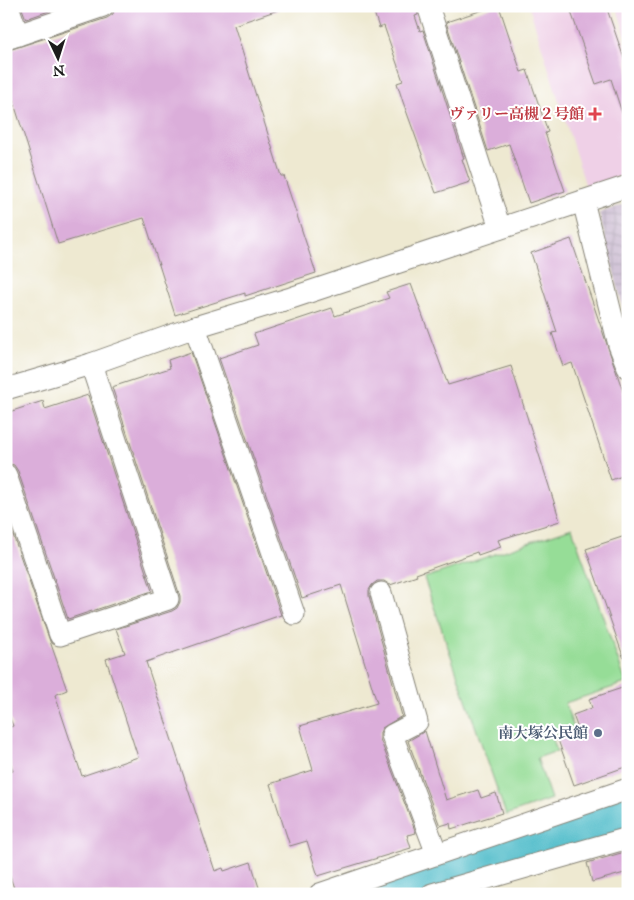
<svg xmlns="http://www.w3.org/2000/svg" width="634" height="900" font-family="'IM FELL Great Primer','Noto Serif JP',serif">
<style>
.built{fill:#efd0e7}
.industrial{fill:url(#industrial-grid)}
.green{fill:#96dd97;stroke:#597c5a}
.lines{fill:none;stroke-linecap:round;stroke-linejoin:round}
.river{stroke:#4ebbc9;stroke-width:45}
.building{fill:#dbaeda}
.minor-casing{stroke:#858276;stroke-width:23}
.minor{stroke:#fff;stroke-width:21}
.health-dot{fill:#e0444e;stroke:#fff;stroke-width:2}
.service-dot{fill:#5c6f8a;stroke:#fff;stroke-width:2}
.labels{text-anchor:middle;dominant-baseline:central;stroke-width:4;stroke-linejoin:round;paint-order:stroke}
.health-label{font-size:15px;font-weight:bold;fill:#be3a42;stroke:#fff;text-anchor:end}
.service-label{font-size:15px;font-weight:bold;fill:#4e5e75;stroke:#fff;text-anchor:end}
</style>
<defs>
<pattern id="industrial-grid" width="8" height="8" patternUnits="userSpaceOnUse" patternTransform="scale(1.25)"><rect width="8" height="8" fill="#cdbed3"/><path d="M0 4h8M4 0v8" fill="none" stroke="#afa3b5"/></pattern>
</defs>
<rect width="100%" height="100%" fill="#fff"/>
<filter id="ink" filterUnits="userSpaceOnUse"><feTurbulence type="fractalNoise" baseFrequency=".02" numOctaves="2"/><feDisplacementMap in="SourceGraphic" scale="10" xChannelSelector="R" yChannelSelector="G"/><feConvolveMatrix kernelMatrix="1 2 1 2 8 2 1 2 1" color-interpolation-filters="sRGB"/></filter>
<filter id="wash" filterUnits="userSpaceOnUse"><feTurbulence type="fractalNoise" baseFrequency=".0096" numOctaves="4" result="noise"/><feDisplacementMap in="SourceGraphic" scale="20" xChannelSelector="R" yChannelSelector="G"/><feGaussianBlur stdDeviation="1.12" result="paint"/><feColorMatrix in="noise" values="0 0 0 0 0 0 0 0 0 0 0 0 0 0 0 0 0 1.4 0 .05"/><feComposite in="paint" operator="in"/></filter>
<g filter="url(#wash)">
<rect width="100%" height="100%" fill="#eee9d1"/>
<!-- built -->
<g class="built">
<polygon points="529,6 611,6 628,53 628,174 586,187"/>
<polygon points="616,6 628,6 628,43"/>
</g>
<!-- industrial -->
<polygon class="industrial" points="628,203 628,328 599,213"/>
<!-- green -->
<polygon class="green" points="572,528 626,683 565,703 574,729 552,736 557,751 537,758 551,799 506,815 424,578"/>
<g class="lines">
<!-- river -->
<polyline class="river" points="371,894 628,811"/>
</g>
<g id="blocks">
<!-- building -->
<g class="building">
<polygon points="21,6 63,6 26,19"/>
<polygon points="115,6 277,6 278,10 234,25 281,176 284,176 316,273 245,296 245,293 175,315 144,218 58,244 13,100 6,103 6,51 107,18 113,14"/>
<polygon points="372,6 416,6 418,15 415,16 420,31 423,30 464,159 462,159 470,182 436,193 403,102 397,83 403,81 384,26 379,28"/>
<polygon points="495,6 499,6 521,72 527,70 548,132 545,133 565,191 529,203 509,144 488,151 446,22"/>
<polygon points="569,6 606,6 628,70 628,119 624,119 611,79 596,84"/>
<polygon points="571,239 628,406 628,474 611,480 572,363 563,366 552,333 557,332 531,253"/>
<polygon points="411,284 448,385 511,366 560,521 498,540 501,547 478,555 477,552 416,574 417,576 390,585 384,581 377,581 372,585 369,590 369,596 402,716 382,728 380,733 380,739 416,833 407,835 411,848 318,876 307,841 290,846 270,784 313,770 300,726 377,703 341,585 302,598 219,358 258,345 254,334 332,308 335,316 389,298 386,292"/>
<polygon points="191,352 281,615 146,662 215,871 223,868 224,871 251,862 261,894 16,894 6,865 6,773 13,771 6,749 6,729 13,726 6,708 6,656 11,654 6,640 6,515 67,690 55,695 82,776 138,757 106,659 125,653 116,629 172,611 177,608 180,602 180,596 112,387 170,368 168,360"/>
<polygon points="88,395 152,591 68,619 18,471 14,465 6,463 6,413 43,401 45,409"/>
<polygon points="628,535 628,658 624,659 586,549"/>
<polygon points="628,686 628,766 574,785 557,737 578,729 573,715 592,708 589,699"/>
<polygon points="425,731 446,800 478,790 481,798 496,793 502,813 451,829 450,823 440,826 408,741"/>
<polygon points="628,851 628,872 592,882 587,863"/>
</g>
</g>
</g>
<g filter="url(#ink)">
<use href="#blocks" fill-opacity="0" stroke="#858276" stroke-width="1"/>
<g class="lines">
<!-- minor casing -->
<g class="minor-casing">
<g id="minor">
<polyline points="8,6 18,35"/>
<polyline points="428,6 500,228"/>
<polyline points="6,39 103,6"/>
<polyline points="583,201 619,345 628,368"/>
<polyline points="195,327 294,614"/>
<polyline points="6,389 91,364 195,327 291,298 628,186"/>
<polyline points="6,475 60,635 168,599 91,364"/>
<polyline points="381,593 417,722 392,735 437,854"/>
<polyline points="320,894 628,789"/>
<polyline points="432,894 628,838"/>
</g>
</g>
<!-- minor -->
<use href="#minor" class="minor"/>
</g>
</g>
<!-- markers -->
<path class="health-dot" d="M592.5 106.5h5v5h5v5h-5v5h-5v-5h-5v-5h5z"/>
<circle class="service-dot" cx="598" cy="733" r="5"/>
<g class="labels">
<!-- health labels -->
<g class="health-label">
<text x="584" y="114">ヴァリー高槻２号館</text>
</g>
<!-- service labels -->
<g class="service-label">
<text x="588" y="733">南大塚公民館</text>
</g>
</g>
<!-- margin -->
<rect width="634" height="900" fill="none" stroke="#fff" stroke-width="25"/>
<!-- north arrow -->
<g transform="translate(58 58) rotate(176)" stroke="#ffffff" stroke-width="4" paint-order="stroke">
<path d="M0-4L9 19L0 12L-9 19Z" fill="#1c1c1c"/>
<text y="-8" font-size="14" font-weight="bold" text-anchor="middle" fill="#1c1c1c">N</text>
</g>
</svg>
